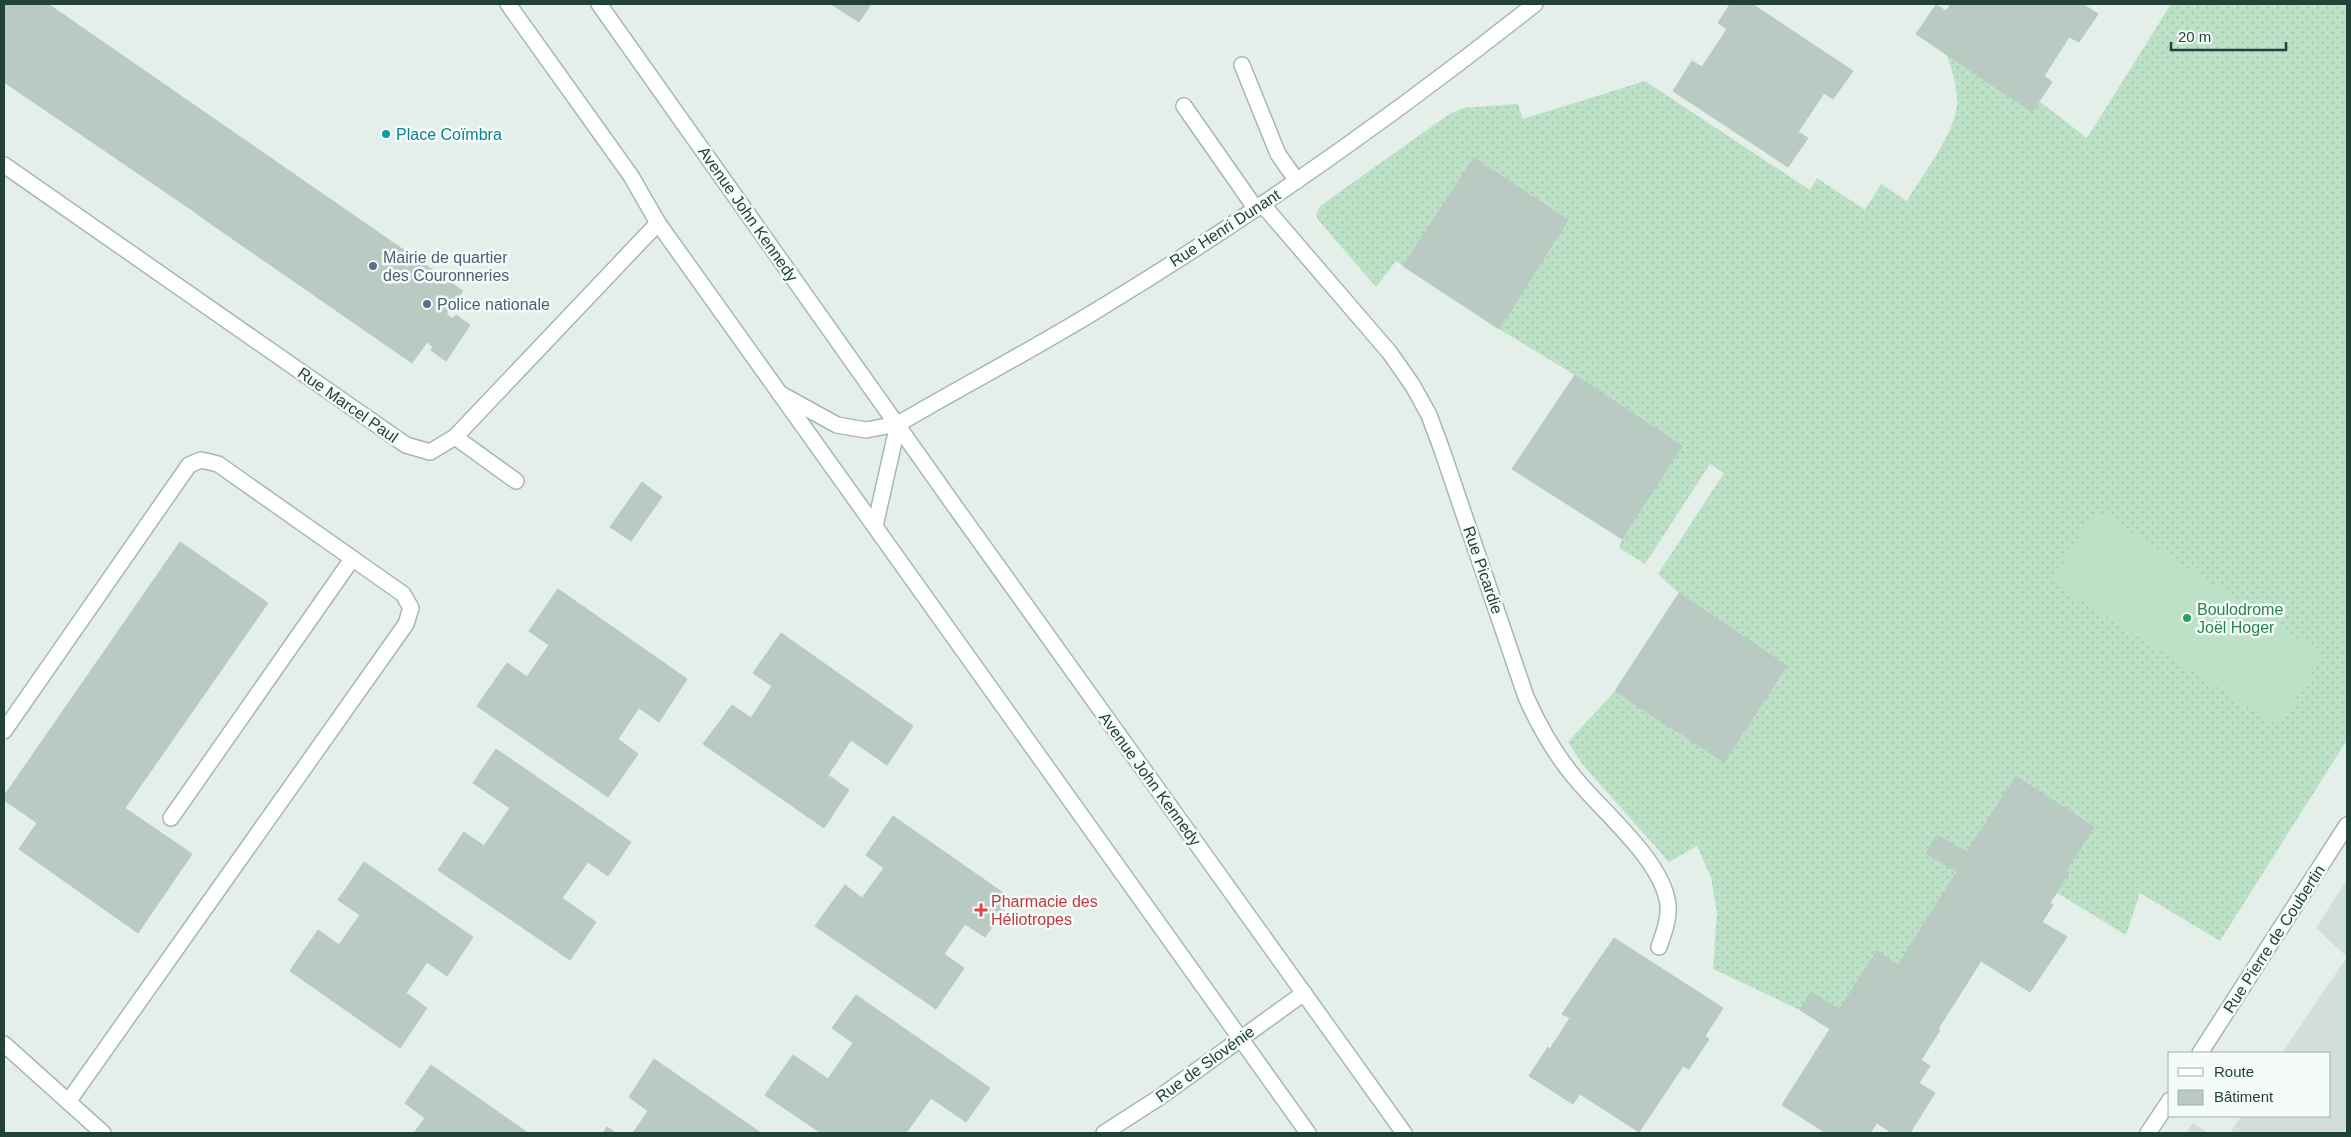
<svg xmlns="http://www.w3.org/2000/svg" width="2351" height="1137" font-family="Arial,sans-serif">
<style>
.built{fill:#d2dfd9}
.grass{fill:url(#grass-dots)}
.garden{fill:#bce1c6}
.building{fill:#b9cac3;stroke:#b6c9c1}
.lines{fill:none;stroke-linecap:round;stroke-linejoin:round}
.lane-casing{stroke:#a6b8b1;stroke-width:18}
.street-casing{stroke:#a6b8b1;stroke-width:18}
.secondary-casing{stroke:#a2bbb2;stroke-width:18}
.lane{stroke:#fff;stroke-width:15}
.street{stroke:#fff;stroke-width:15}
.secondary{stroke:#fff;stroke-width:15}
.culture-dot{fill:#0f9aa8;stroke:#f5fbf8;stroke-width:2}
.service-dot{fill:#5c6f8a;stroke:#f5fbf8;stroke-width:2}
.leisure-dot{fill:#2e9e5b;stroke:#f5fbf8;stroke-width:2}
.health-dot{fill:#e0444e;stroke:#f5fbf8;stroke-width:2}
.labels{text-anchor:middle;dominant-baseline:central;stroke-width:5;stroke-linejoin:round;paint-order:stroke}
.culture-label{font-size:16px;fill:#0d838f;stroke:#f5fbf8;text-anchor:start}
.street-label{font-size:16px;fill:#224239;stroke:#f5fbf8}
.service-label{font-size:16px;fill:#4e5e75;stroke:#f5fbf8;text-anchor:start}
.leisure-label{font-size:16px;fill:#27864d;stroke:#f5fbf8;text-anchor:start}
.health-label{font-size:16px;fill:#be3a42;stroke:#f5fbf8;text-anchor:start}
</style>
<defs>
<pattern id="grass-dots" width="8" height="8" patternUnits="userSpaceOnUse" patternTransform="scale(1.25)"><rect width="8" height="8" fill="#bce1c6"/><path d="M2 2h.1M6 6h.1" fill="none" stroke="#a1c2ab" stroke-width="1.8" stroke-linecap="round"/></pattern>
</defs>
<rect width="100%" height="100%" fill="#e4efea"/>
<!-- built -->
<g class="built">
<polygon points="2347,880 2347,1133 2230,1133 2241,1116 2330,1116 2330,1053 2282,1053 2347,957 2316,928"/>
<polygon points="2193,1123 2208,1133 2186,1133"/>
</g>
<!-- grass -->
<path class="grass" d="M2171,4H2347V740L2220,941L2140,893L2126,935L2057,893L2069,873L2066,871L2094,827L2016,776L1967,852L1937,835L1926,853L1957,872L1898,965L1877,952L1839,1010L1811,992L1800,1010L1713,969L1717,913L1711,877L1697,846L1669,862L1582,764L1568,742L1615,691L1724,762L1787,667L1679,593L1658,574L1724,473L1710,464L1645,564L1619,548L1622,539L1682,446L1575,375L1499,329L1568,220L1475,159L1403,266L1396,261L1376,287L1319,221L1316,215L1320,206L1448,115L1463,108L1518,104L1523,119L1645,81L1810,190L1817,178L1865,210L1881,184L1907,201C1922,175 1955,134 1957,104C1958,87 1952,71 1947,55L2032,111L2039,101L2087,138Z"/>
<!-- garden -->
<polygon class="garden" points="2097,510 2323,655 2278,726 2051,581"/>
<!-- building -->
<g class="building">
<polygon points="4,4 18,4 230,150 189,208 4,82"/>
<polygon points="17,4 48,4 463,291 453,305 258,170 217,228 189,208 230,150"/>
<polygon points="831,4 871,4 859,22"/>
<polygon points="1730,4 1752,4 1853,71 1833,99 1824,93 1798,132 1808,138 1788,167 1673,91 1692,61 1702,67 1727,29 1718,23"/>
<polygon points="1951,4 2083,4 2098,14 2079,42 2069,37 2044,76 2052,82 2032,112 1916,34 1936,5 1946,11"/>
<polygon points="1474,158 1568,220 1499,329 1403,266"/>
<polygon points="258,170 453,305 446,314 453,319 456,315 470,325 446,361 431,350 433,347 427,342 412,363 217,228"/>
<polygon points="1575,375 1682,446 1622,539 1512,469"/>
<polygon points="642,482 662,497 631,541 610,527"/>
<polygon points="180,542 268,603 125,808 192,854 138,933 19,849 37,823 4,800 4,796"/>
<polygon points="558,589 687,679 659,722 639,708 618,739 638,754 608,797 477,706 507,663 527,677 549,645 529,631"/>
<polygon points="1679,593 1787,666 1724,762 1615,691"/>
<polygon points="781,633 913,726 887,765 851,740 828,775 849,790 824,828 703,744 732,705 751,718 772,686 753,673"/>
<polygon points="496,749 631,842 608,876 588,862 562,898 596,922 570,960 438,870 464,832 484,846 510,808 473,783"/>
<polygon points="2016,776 2094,827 2066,871 2069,873 2050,903 2053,905 2042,922 2067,937 2030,992 1981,961 1938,1029 1940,1030 1921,1060 1930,1066 1919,1083 1935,1093 1910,1133 1892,1133 1877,1123 1870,1133 1826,1133 1782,1105 1830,1029 1800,1010 1811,992 1839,1010 1877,951 1898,965 1957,872 1926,853 1937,835 1967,852"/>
<polygon points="893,816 1012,899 985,937 965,924 944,954 964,968 936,1009 815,926 845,885 862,898 884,868 866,855"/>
<polygon points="364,862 473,937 447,976 427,962 406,993 427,1008 400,1048 290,971 318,930 339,945 360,915 338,900"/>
<polygon points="1614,938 1723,1008 1705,1036 1709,1039 1689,1069 1683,1066 1639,1132 1580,1094 1573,1104 1529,1076 1548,1047 1550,1049 1570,1018 1562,1014"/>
<polygon points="856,995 990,1088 966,1122 931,1098 906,1133 821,1133 765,1095 793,1055 828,1079 853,1043 832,1028"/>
<polygon points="654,1059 761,1133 633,1133 648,1111 629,1097"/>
<polygon points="431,1065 528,1133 414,1133 425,1118 405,1103"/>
<polygon points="607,1127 616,1133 603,1133"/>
</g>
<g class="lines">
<!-- lane casing -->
<g class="lane-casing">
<g id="lane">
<polyline points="1242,65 1278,154 1297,181"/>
<polyline points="1184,106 1256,209"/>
<polyline points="4,731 189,465 201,460 218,464 403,594 411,608 406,624 68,1102"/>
<polyline points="171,818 352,559"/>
</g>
</g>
<!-- street casing -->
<g class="street-casing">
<g id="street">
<polyline points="4,165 406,445 430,452 455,437 658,223"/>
<path d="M1262,204L1390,353L1413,386L1429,415L1442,450L1526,697C1539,726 1554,753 1575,778C1603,812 1658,857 1667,899C1671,915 1664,932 1659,947"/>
<path d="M779,393L837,425L866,430L898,424C963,386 1030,351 1094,312C1248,219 1395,115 1535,4"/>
<polyline points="455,437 516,481"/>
<polyline points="875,526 898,424"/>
<polyline points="4,1044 103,1133"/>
<polyline points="2200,1053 2347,825"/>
<polyline points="1104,1133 1160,1097 1304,993"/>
<polyline points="2148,1133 2170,1100"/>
</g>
</g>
<!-- secondary casing -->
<g class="secondary-casing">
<g id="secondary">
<polyline points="508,4 631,176 658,223 1308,1133"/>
<polyline points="599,4 956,508 1404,1133"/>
</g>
</g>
<!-- lane -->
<use href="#lane" class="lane"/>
<!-- street -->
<use href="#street" class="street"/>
<!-- secondary -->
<use href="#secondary" class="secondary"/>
</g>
<!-- markers -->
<circle class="culture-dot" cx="386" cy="134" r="5"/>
<g class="service-dot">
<circle cx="373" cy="266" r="5"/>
<circle cx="427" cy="304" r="5"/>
</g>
<circle class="leisure-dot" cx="2187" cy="618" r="5"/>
<path class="health-dot" d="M978.5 902.5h5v5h5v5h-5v5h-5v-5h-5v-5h5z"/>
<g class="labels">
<!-- culture labels -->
<g class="culture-label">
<text x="396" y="134">Place Coïmbra</text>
</g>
<!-- street labels -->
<g class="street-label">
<text transform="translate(748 214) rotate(55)">Avenue John Kennedy</text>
<text transform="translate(1225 228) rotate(-33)">Rue Henri Dunant</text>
<text transform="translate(348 405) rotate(35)">Rue Marcel Paul</text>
<text transform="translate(1483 570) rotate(71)">Rue Picardie</text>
<text transform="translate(1150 779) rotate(54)">Avenue John Kennedy</text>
<text transform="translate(2274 939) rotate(-57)">Rue Pierre de Coubertin</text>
<text transform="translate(1205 1064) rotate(-36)">Rue de Slovénie</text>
</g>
<!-- service labels -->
<g class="service-label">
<text x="383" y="257">Mairie de quartier<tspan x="383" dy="18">des Couronneries</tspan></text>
<text x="437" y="304">Police nationale</text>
</g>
<!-- leisure labels -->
<g class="leisure-label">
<text x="2197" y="609">Boulodrome<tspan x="2197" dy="18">Joël Hoger</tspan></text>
</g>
<!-- health labels -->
<g class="health-label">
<text x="991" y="901">Pharmacie des<tspan x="991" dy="18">Héliotropes</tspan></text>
</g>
</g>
<!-- border -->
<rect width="2351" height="1137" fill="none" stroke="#224239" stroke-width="10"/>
<!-- legend -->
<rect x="2168" y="1052" width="162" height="65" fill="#f5fbf8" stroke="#a1b1ac"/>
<rect x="2178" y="1068" width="25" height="8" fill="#ffffff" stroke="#a1b1ac"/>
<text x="2214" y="1077" font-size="15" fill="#224239">Route</text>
<rect x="2178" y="1090" width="25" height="15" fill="#b9cac3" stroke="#a1b1ac"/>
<text x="2214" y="1102" font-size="15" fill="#224239">Bâtiment</text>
<!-- scale -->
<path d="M2171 42v8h115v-8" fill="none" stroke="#224239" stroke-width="2.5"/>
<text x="2178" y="42" font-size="15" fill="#224239" stroke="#f5fbf8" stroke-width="4" paint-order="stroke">20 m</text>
</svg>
